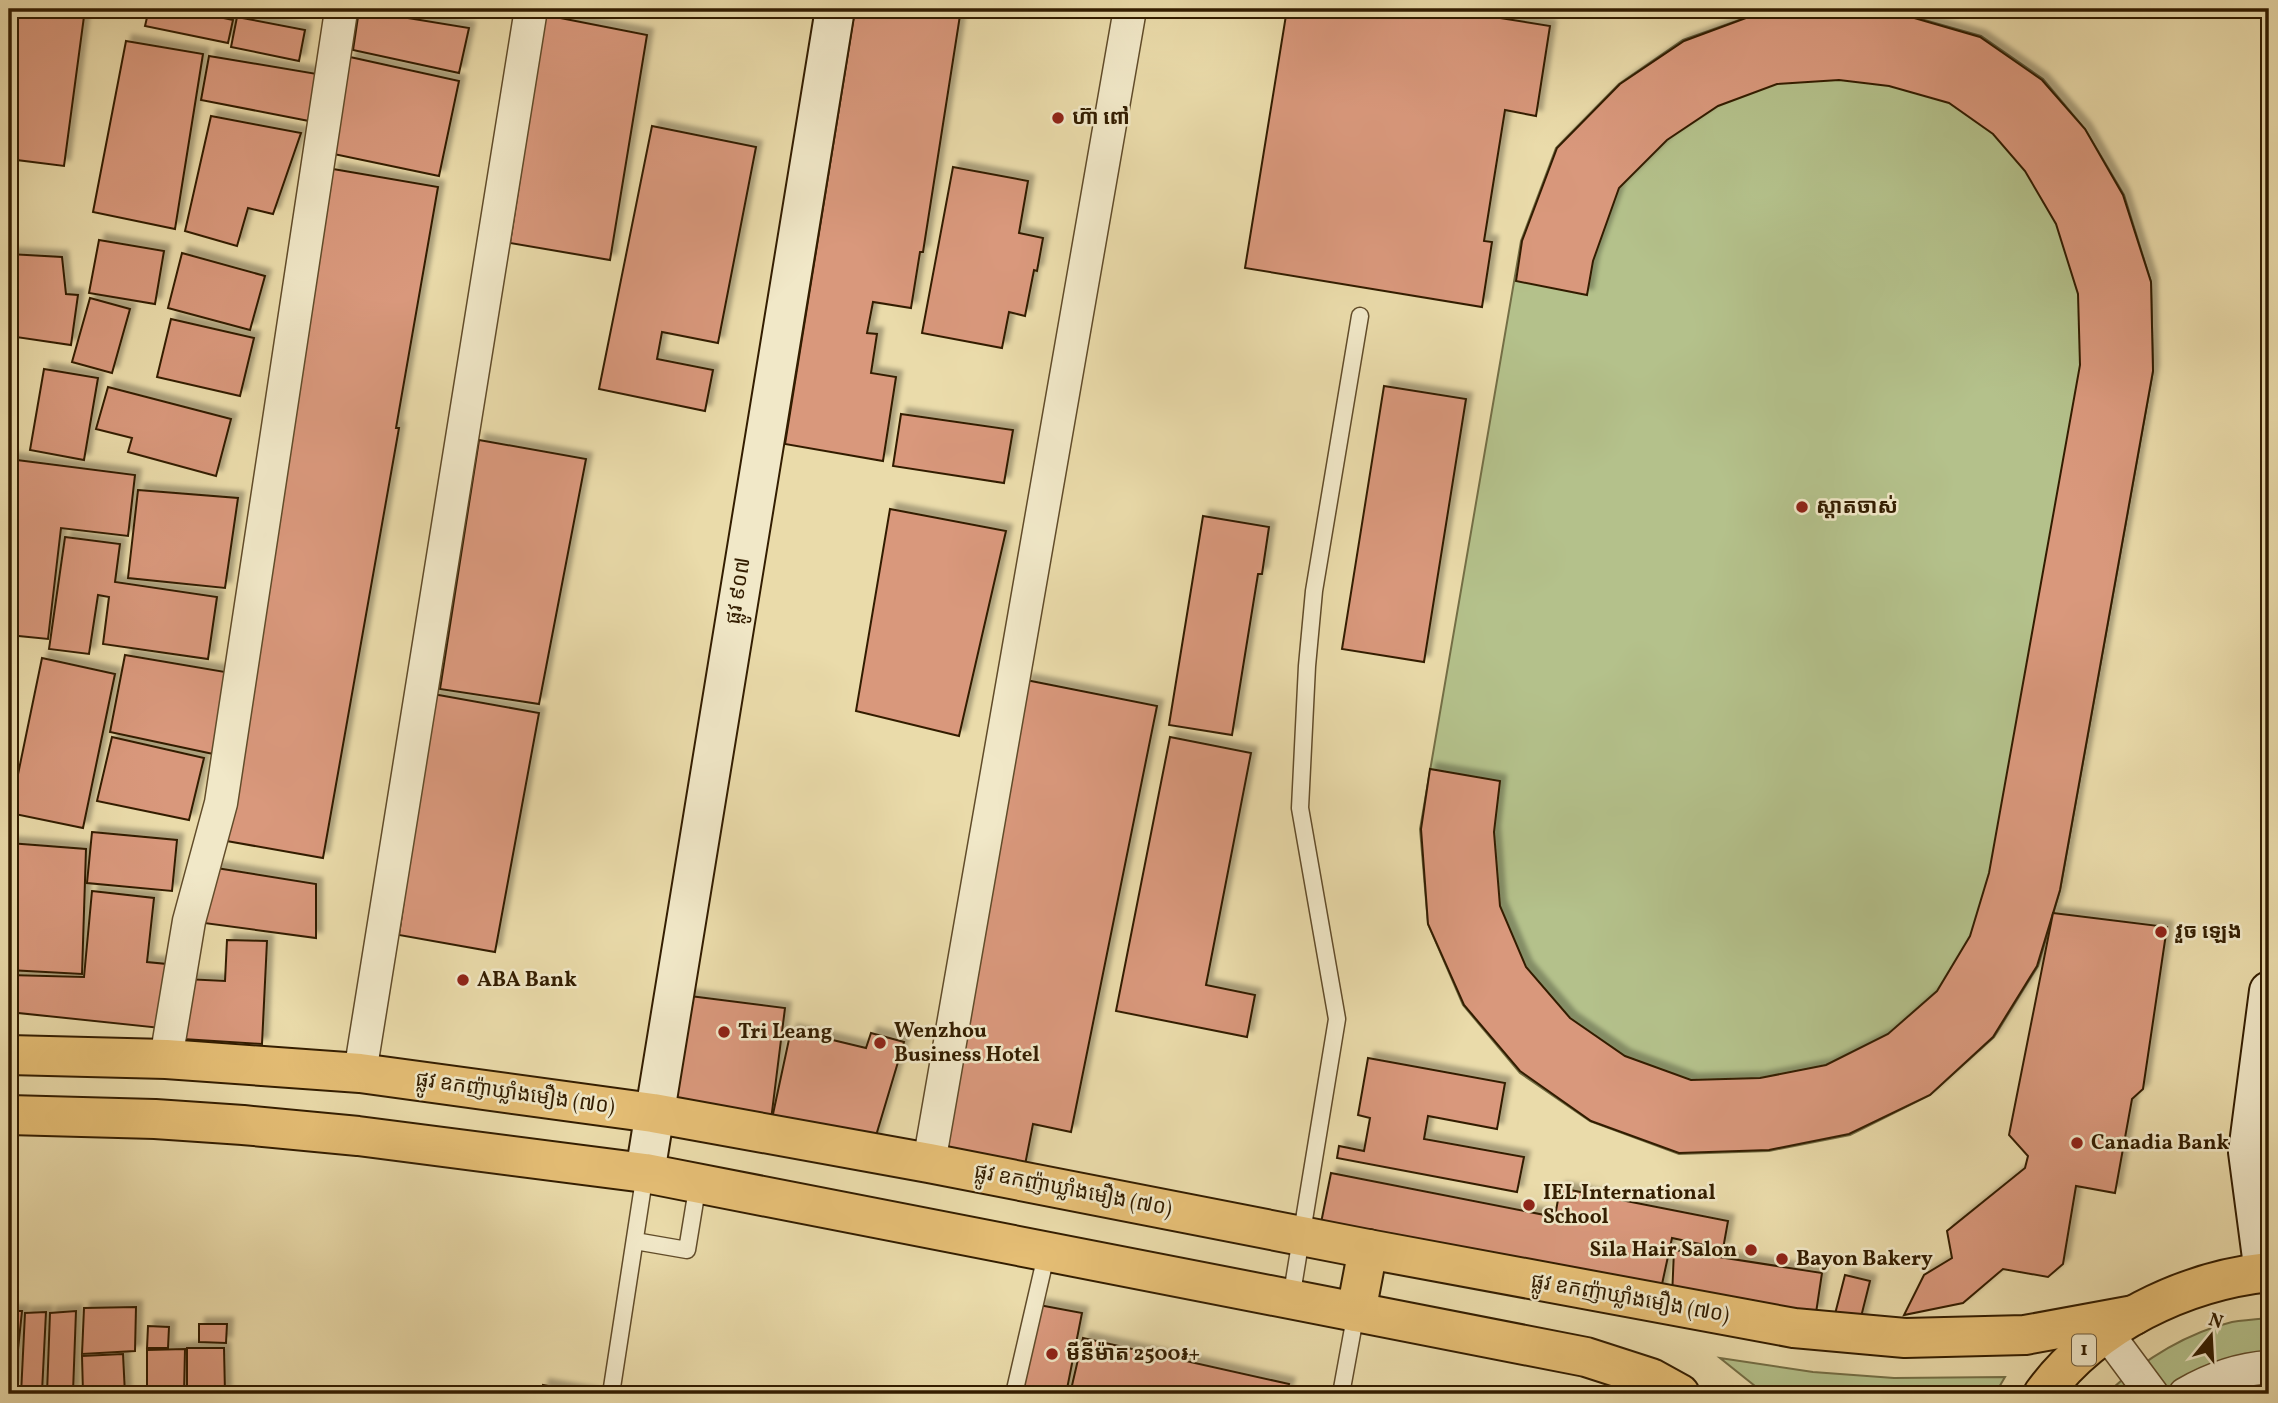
<svg xmlns="http://www.w3.org/2000/svg" width="2278" height="1403" font-family="Vollkorn,'Noto Sans Khmer',serif">
<style>
.green{fill:#b4c18b;stroke:#746f46;stroke-width:2}
.building{fill:#d9987c;stroke:#331d00;stroke-width:2;filter:url(#shadow)}
.lines{fill:none;stroke-linecap:round;stroke-linejoin:round}
.lane-casing{stroke:#614c2a;stroke-width:19}
.street-casing{stroke:#614c2a;stroke-width:35}
.secondary-casing{stroke:#331d00;stroke-width:42}
.primary-casing{stroke:#331d00;stroke-width:42}
.highway-casing{stroke:#331d00;stroke-width:42}
.lane{stroke:#f1e8c8;stroke-width:16}
.street{stroke:#f1e8c8;stroke-width:32}
.secondary{stroke:#f1e8c8;stroke-width:38}
.primary{stroke:#e5be75;stroke-width:38}
.highway{stroke:#e5be75;stroke-width:38}
.poi-dot{fill:#8f2418;stroke:#f1e8c8;stroke-width:2.5}
.labels{text-anchor:middle;dominant-baseline:central;stroke-width:5;stroke-linejoin:round;paint-order:stroke}
.shield{fill:#f1e8c8;stroke:#6c5a3c;stroke-width:2}
.shield-label{font-size:19px;font-weight:bold;fill:#331d00}
.poi-label{font-size:21px;font-weight:bold;fill:#331d00;stroke:#f1e8c8;text-anchor:start}
.street-label{font-size:21px;fill:#331d00;stroke:#f1e8c8}
</style>
<defs>
<filter id="shadow"><feDropShadow dx="6" dy="-6" stdDeviation="2" flood-color="#0004"/></filter>
</defs>
<rect width="100%" height="100%" fill="#eadbaa"/>
<filter id="stains"><feTurbulence type="fractalNoise" baseFrequency=".00286" numOctaves="4"/><feColorMatrix values="0 0 0 0 .2 0 0 0 0 .09 0 0 0 0 .02 0 0 0 .5 -.17"/></filter>
<radialGradient id="worn" r=".72"><stop offset=".6" stop-color="#630" stop-opacity="0"/><stop offset="1" stop-color="#630" stop-opacity=".3"/></radialGradient>
<!-- green -->
<g class="green">
<polygon points="1809,9 1859,9 1903,14 1981,36 2043,79 2085,129 2124,195 2151,282 2153,371 2060,890 2038,966 1994,1037 1930,1095 1850,1135 1769,1151 1679,1154 1590,1121 1520,1073 1463,1005 1428,924 1420,829 1521,241 1556,148 1619,84 1683,40 1762,12"/>
<path d="M2269,1318V1394H2106C2142,1361 2183,1334 2232,1322C2244,1320 2257,1319 2269,1318Z"/>
<polygon points="1720,1358 1813,1372 1894,1378 2005,1377 1995,1394 1765,1394"/>
</g>
<!-- building -->
<g class="building">
<polygon points="9,9 85,9 64,166 9,159"/>
<polygon points="149,9 181,9 233,20 228,43 145,26"/>
<polygon points="855,9 961,9 923,252 920,252 911,308 873,302 867,333 877,334 871,373 896,377 883,461 785,444"/>
<polygon points="1287,9 1443,9 1550,26 1536,116 1505,110 1484,241 1492,242 1482,307 1245,268"/>
<polygon points="1826,9 1904,15 1980,37 2042,80 2085,129 2123,195 2151,282 2153,371 2060,890 2037,966 1993,1037 1930,1095 1849,1134 1769,1150 1679,1153 1591,1121 1520,1071 1464,1005 1428,924 1421,829 1430,769 1500,781 1494,832 1500,906 1526,967 1570,1018 1625,1056 1691,1080 1760,1078 1826,1065 1888,1034 1937,991 1970,936 1989,873 2080,365 2078,294 2056,224 2025,171 1993,134 1949,103 1889,86 1839,80 1777,84 1718,106 1667,140 1619,188 1593,261 1587,295 1516,281 1522,241 1557,148 1620,84 1684,41 1762,12"/>
<polygon points="359,10 469,28 459,73 353,50"/>
<polygon points="545,15 647,35 610,260 510,243"/>
<polygon points="237,17 305,30 299,61 231,47"/>
<polygon points="126,41 203,54 175,229 93,212"/>
<polygon points="209,56 317,74 309,121 201,100"/>
<polygon points="350,57 459,81 439,176 329,153"/>
<polygon points="211,116 301,133 273,214 248,208 237,246 185,231"/>
<polygon points="652,126 756,147 718,343 662,332 657,359 713,370 705,411 599,389"/>
<polygon points="953,167 1028,181 1019,233 1043,238 1037,271 1034,270 1025,316 1009,312 1002,348 922,333"/>
<polygon points="333,169 438,187 396,428 399,428 323,858 215,839"/>
<polygon points="99,240 164,251 155,304 89,293"/>
<polygon points="182,253 265,276 250,330 168,308"/>
<polygon points="9,254 62,257 66,294 78,295 71,345 9,336"/>
<polygon points="90,298 130,309 112,373 72,362"/>
<polygon points="171,319 254,338 240,396 157,377"/>
<polygon points="44,369 98,378 84,460 30,450"/>
<polygon points="1384,386 1466,399 1424,662 1342,649"/>
<polygon points="108,387 231,419 216,476 128,452 132,438 96,429"/>
<polygon points="901,414 1013,430 1004,483 893,466"/>
<polygon points="479,440 586,459 539,704 440,689"/>
<polygon points="9,459 135,475 128,536 61,528 48,639 9,635"/>
<polygon points="138,490 238,498 225,588 128,578"/>
<polygon points="890,509 1006,531 959,736 856,711"/>
<polygon points="1203,516 1269,527 1262,574 1258,574 1232,735 1169,725"/>
<polygon points="65,537 120,544 115,582 217,597 208,659 103,644 109,597 98,595 89,654 49,649"/>
<polygon points="125,655 231,673 218,755 110,732"/>
<polygon points="42,658 115,674 83,828 10,813"/>
<polygon points="1026,680 1157,706 1071,1132 1033,1124 1024,1170 931,1151"/>
<polygon points="433,694 539,713 495,952 399,935"/>
<polygon points="112,737 204,758 189,820 97,801"/>
<polygon points="1170,737 1251,753 1206,985 1255,995 1247,1037 1116,1011"/>
<polygon points="92,832 177,840 172,891 87,883"/>
<polygon points="9,843 86,849 82,974 9,970"/>
<polygon points="204,866 316,884 316,938 189,921"/>
<polygon points="92,891 154,898 147,962 177,965 170,1029 9,1012 9,975 84,977"/>
<polygon points="2053,913 2167,927 2143,1089 2132,1099 2115,1193 2076,1186 2063,1264 2048,1277 2003,1269 1963,1303 1904,1315 1924,1275 1952,1258 1947,1231 2025,1168 2028,1156 2009,1135"/>
<polygon points="227,940 267,941 262,1044 183,1039 185,979 225,981"/>
<polygon points="682,995 785,1008 770,1128 667,1115"/>
<polygon points="791,1030 866,1048 871,1033 904,1042 872,1149 770,1128"/>
<polygon points="1368,1058 1505,1083 1497,1129 1428,1116 1424,1139 1524,1157 1517,1192 1337,1158 1339,1146 1364,1151 1370,1118 1358,1115"/>
<polygon points="1331,1173 1555,1217 1560,1188 1728,1221 1723,1249 1672,1238 1659,1298 1319,1233"/>
<polygon points="1674,1250 1822,1273 1816,1313 1672,1297"/>
<polygon points="1845,1275 1870,1281 1859,1325 1833,1322"/>
<polygon points="1039,1305 1082,1313 1066,1394 1022,1394"/>
<polygon points="136,1307 135,1351 82,1354 84,1308"/>
<polygon points="9,1311 22,1311 14,1388 9,1388"/>
<polygon points="76,1311 73,1392 47,1393 50,1313"/>
<polygon points="46,1312 42,1392 21,1394 25,1313"/>
<polygon points="199,1324 227,1324 226,1343 199,1342"/>
<polygon points="148,1326 169,1327 168,1348 147,1348"/>
<polygon points="1083,1338 1289,1384 1286,1394 1070,1394"/>
<polygon points="187,1348 224,1348 225,1393 187,1394"/>
<polygon points="185,1349 184,1394 147,1394 147,1350"/>
<polygon points="123,1354 125,1394 83,1394 82,1356"/>
<polygon points="543,1385 593,1394 541,1394"/>
</g>
<g class="lines">
<!-- lane casing -->
<g class="lane-casing">
<g id="lane">
<polyline points="635,1241 687,1250 698,1183"/>
<polyline points="1291,1299 1337,1019 1300,808 1307,666 1314,591 1360,316"/>
<polyline points="611,1394 645,1173"/>
<polyline points="1014,1394 1047,1251"/>
<polyline points="1341,1394 1356,1312"/>
</g>
</g>
<!-- street casing -->
<g class="street-casing">
<g id="street">
<polyline points="166,1059 189,921 221,803 341,11"/>
<polyline points="360,1073 531,9"/>
<polyline points="929,1163 1130,9"/>
<polyline points="2106,1332 2152,1394"/>
<path d="M2185,1394C2211,1379 2239,1369 2269,1367"/>
</g>
</g>
<!-- secondary casing -->
<g class="secondary-casing">
<g id="secondary">
<polyline points="645,1173 835,9"/>
<polyline points="2264,1273 2248,1152 2269,991"/>
</g>
</g>
<!-- primary casing -->
<g class="primary-casing">
<g id="primary">
<polyline points="9,1055 166,1059 360,1073 653,1113 929,1163 1368,1249 1794,1328 1905,1338 2025,1335 2134,1315"/>
<polyline points="9,1115 155,1119 243,1125 358,1136 645,1173 1586,1357 1651,1378 1680,1394"/>
<polyline points="1356,1312 1368,1249"/>
</g>
</g>
<!-- highway casing -->
<g class="highway-casing">
<path id="highway" d="M2043,1394C2094,1324 2184,1281 2269,1272"/>
</g>
<!-- lane -->
<use href="#lane" class="lane"/>
<!-- street -->
<use href="#street" class="street"/>
<!-- secondary -->
<use href="#secondary" class="secondary"/>
<!-- primary -->
<use href="#primary" class="primary"/>
<!-- highway -->
<use href="#highway" class="highway"/>
</g>
<!-- markers -->
<g class="poi-dot">
<circle cx="1058" cy="118" r="7"/>
<circle cx="1802" cy="507" r="7"/>
<circle cx="2161" cy="932" r="7"/>
<circle cx="463" cy="980" r="7"/>
<circle cx="724" cy="1032" r="7"/>
<circle cx="880" cy="1043" r="7"/>
<circle cx="2077" cy="1143" r="7"/>
<circle cx="1529" cy="1205" r="7"/>
<circle cx="1751" cy="1250" r="7"/>
<circle cx="1782" cy="1259" r="7"/>
<circle cx="1052" cy="1354" r="7"/>
</g>
<g class="labels">
<!-- shield labels -->
<rect class="shield" x="2072" y="1334.5" width="24" height="31" rx="5"/>
<g class="shield-label">
<text x="2084" y="1350">1</text>
</g>
<!-- poi labels -->
<g class="poi-label">
<text x="1072" y="118">ហ៊ា ពៅ</text>
<text x="1816" y="507">ស្ដាតចាស់</text>
<text x="2175" y="932">វួច ឡេង</text>
<text x="477" y="980">ABA Bank</text>
<text x="894" y="1031">Wenzhou<tspan x="894" dy="24">Business Hotel</tspan></text>
<text x="738" y="1032">Tri Leang</text>
<text x="2091" y="1143">Canadia Bank</text>
<text x="1543" y="1193">IEL International<tspan x="1543" dy="24">School</tspan></text>
<text x="1737" y="1250" text-anchor="end">Sila Hair Salon</text>
<text x="1796" y="1259">Bayon Bakery</text>
<text x="1066" y="1354">មីនីម៉ាត 2500៛+</text>
</g>
<!-- street labels -->
<g class="street-label">
<text transform="translate(739 591) rotate(-81)">ផ្លូវ ៩០៧</text>
<text transform="translate(515 1094) rotate(8)">ផ្លូវ ឧកញ៉ាឃ្លាំងមឿង (៧០)</text>
<text transform="translate(1073 1191) rotate(11)">ផ្លូវ ឧកញ៉ាឃ្លាំងមឿង (៧០)</text>
<text transform="translate(1630 1299) rotate(10)">ផ្លូវ ឧកញ៉ាឃ្លាំងមឿង (៧០)</text>
</g>
</g>
<!-- margin -->
<rect width="2278" height="1403" fill="none" stroke="#eadbaa" stroke-width="35"/>
<rect x="10" y="10" width="2257" height="1382" fill="none" stroke="#331d00" stroke-width="3.5"/>
<rect x="18" y="18" width="2243" height="1368" fill="none" stroke="#331d00" stroke-width="2"/>
<!-- north arrow -->
<g transform="translate(2211 1336) rotate(18)" stroke="#f1e8c8" stroke-width="5" paint-order="stroke">
<path d="M0-5L12 26L0 18L-12 26Z" fill="#331d00"/>
<text y="-10" font-size="19" font-weight="bold" text-anchor="middle" fill="#331d00">N</text>
</g>
<rect width="100%" height="100%" filter="url(#stains)"/>
<rect width="100%" height="100%" fill="url(#worn)"/>
</svg>
